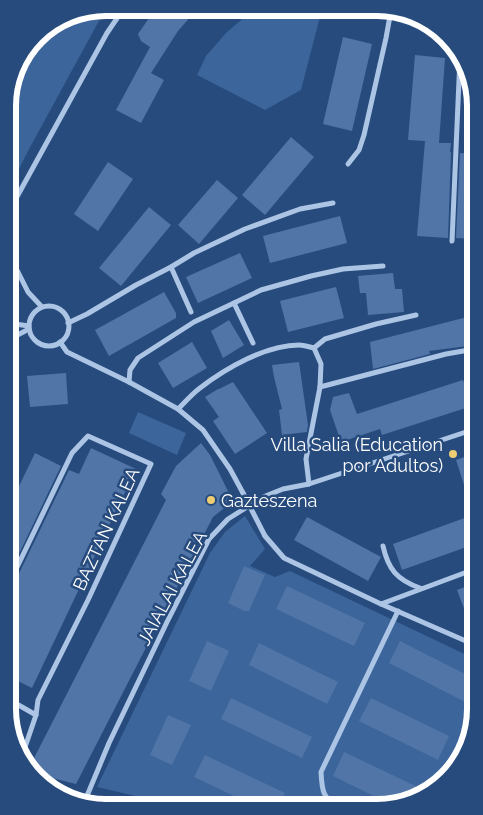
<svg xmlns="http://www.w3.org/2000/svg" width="483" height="815" font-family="Raleway,sans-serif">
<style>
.green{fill:#3b659b}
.building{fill:#5075a6}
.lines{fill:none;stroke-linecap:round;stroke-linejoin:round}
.minor{stroke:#adc5e5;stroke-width:5}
.minor-bridge{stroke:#adc5e5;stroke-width:5}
.poi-dot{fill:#edcc73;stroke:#274b7d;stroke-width:2}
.labels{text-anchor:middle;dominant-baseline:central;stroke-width:5;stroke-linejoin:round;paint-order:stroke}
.poi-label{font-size:18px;fill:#fff;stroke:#274b7d;text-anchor:end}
.street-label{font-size:18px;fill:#fff;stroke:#274b7d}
.rim{fill:none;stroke:#fff;stroke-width:6}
</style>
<rect width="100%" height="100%" fill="#274b7d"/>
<!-- green -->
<g class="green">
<polygon points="106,8 28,151 8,191 8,94 18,62 41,32 69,15"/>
<polygon points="255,8 322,9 301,90 265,110 197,75 206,56 226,33"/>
<polygon points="138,412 186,433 177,455 129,433"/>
<polygon points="245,516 265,549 250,566 275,577 290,571 475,659 475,708 441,780 414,800 377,807 183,807 97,787 210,553 225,532"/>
</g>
<!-- building -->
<g class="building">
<polygon points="156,8 198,8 178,31 151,73 164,80 141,123 116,110 150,47 141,41 138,34"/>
<polygon points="343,37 372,44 352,131 323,124"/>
<polygon points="415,55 445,58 439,143 451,143 450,152 451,152 448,238 417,236 425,141 408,140"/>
<polygon points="291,137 314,157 265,215 242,195"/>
<polygon points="460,153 475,154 475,239 456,238"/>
<polygon points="108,162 133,179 98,231 74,214"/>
<polygon points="217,180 238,198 199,244 178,225"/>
<polygon points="149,207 171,225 121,286 99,268"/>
<polygon points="340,216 347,243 270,263 263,236"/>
<polygon points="240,253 252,278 198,303 186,277"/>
<polygon points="393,273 395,289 402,289 404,312 368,315 366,293 360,293 358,276"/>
<polygon points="336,287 344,318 288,332 280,301"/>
<polygon points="164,292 176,313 176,318 109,356 95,330"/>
<polygon points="475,315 475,345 429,351 430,354 373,369 370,342"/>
<polygon points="229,320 244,345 223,358 211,331"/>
<polygon points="192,342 207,368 173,388 158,363"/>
<polygon points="299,362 308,425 307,432 282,435 279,410 282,409 274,377 272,365"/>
<polygon points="66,373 68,404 30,407 27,376"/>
<polygon points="463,380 472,406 382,435 380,429 341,442 330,410 333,397 349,393 357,414"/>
<polygon points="233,382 267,433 235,454 213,421 219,417 205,397 218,389 219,389"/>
<polygon points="201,443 210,455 233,501 213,517 76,784 36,774 30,766 166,500 161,494 176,466"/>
<polygon points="91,448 136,469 32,688 8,676 8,590 12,588 69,470 79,474"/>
<polygon points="35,453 61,466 8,577 8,509"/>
<polygon points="475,453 475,485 465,488 456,460"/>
<polygon points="470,516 475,532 475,544 402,570 393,544"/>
<polygon points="307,517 381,557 368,581 294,540"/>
<polygon points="244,566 265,575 249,611 244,611 228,603"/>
<polygon points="475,583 475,635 474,635 457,590"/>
<polygon points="287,586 365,623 354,646 276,609"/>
<polygon points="207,641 229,651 211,691 189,681"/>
<polygon points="400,641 475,679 475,687 467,703 389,663"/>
<polygon points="259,643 338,682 327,704 249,665"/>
<polygon points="231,698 312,737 302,758 221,719"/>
<polygon points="371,698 449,736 438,760 359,721"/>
<polygon points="168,715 191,725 172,765 150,755"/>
<polygon points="344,752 426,791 414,800 392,805 333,776"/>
<polygon points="205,755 285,793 278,807 257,807 194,777"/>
</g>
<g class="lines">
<!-- minor -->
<g class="minor">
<polyline points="348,164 359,150 364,135 386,38 390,16 390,9"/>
<polyline points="8,220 13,204 107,33 124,8"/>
<polyline points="452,241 460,57"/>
<polyline points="8,247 14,264 28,292 42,307"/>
<polyline points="171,267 191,312"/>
<polyline points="234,303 253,343"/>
<circle cx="49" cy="326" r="20"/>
<polyline points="8,316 15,324 29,326"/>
<polyline points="68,323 87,314 136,285 171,267 194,253 245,229 300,209 333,203"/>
<polyline points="8,340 29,329"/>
<polyline points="60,342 67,352 129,382 178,409 203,430 230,469 243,493"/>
<polyline points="314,348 325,339 376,324 416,315"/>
<polyline points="129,382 130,370 138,358 194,322 234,303 261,290 311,276 343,269 383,266"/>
<polyline points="320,387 446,354 475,349"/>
<path d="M178,409C185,402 192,394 200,388C226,368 266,345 299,345C304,345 309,347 314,348L321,364L320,387L306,459L309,484"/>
<path d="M8,465C18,448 9,410 8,389"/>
<polyline points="265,536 284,558 381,604 475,645"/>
<path d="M383,546C388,569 397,580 420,588"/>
<polyline points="8,586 72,453 88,436 151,464 88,600 38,700 36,715 22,756"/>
<polyline points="381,604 475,569"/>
<polyline points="8,699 36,715"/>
<polyline points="84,803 109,743 167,622 209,539 228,519 263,497 283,489 309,484 475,429"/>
<path d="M338,807C322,798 322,789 321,772L398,611"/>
</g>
<!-- minor-bridge -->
<polyline class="minor-bridge" points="243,493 265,536"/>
</g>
<!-- markers -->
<g class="poi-dot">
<circle cx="453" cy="454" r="5"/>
<circle cx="211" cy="500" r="5"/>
</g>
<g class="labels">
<!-- poi labels -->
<g class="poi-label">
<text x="443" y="444">Villa Salia (Education<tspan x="443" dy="21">por Adultos)</tspan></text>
<text x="221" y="500" text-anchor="start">Gazteszena</text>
</g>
<!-- street labels -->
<g class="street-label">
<text transform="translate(106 529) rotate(-65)">BAZTAN KALEA</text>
<text transform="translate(172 588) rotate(-62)">JAIALAI KALEA</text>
</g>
</g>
<!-- crop -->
<path d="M0 0H483V815H0ZM106 16H377A90 90 0 0 1 467 106V709A90 90 0 0 1 377 799H106A90 90 0 0 1 16 709V106A90 90 0 0 1 106 16Z" fill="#274b7d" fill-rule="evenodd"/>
<path class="rim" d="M106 16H377A90 90 0 0 1 467 106V709A90 90 0 0 1 377 799H106A90 90 0 0 1 16 709V106A90 90 0 0 1 106 16Z"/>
</svg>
